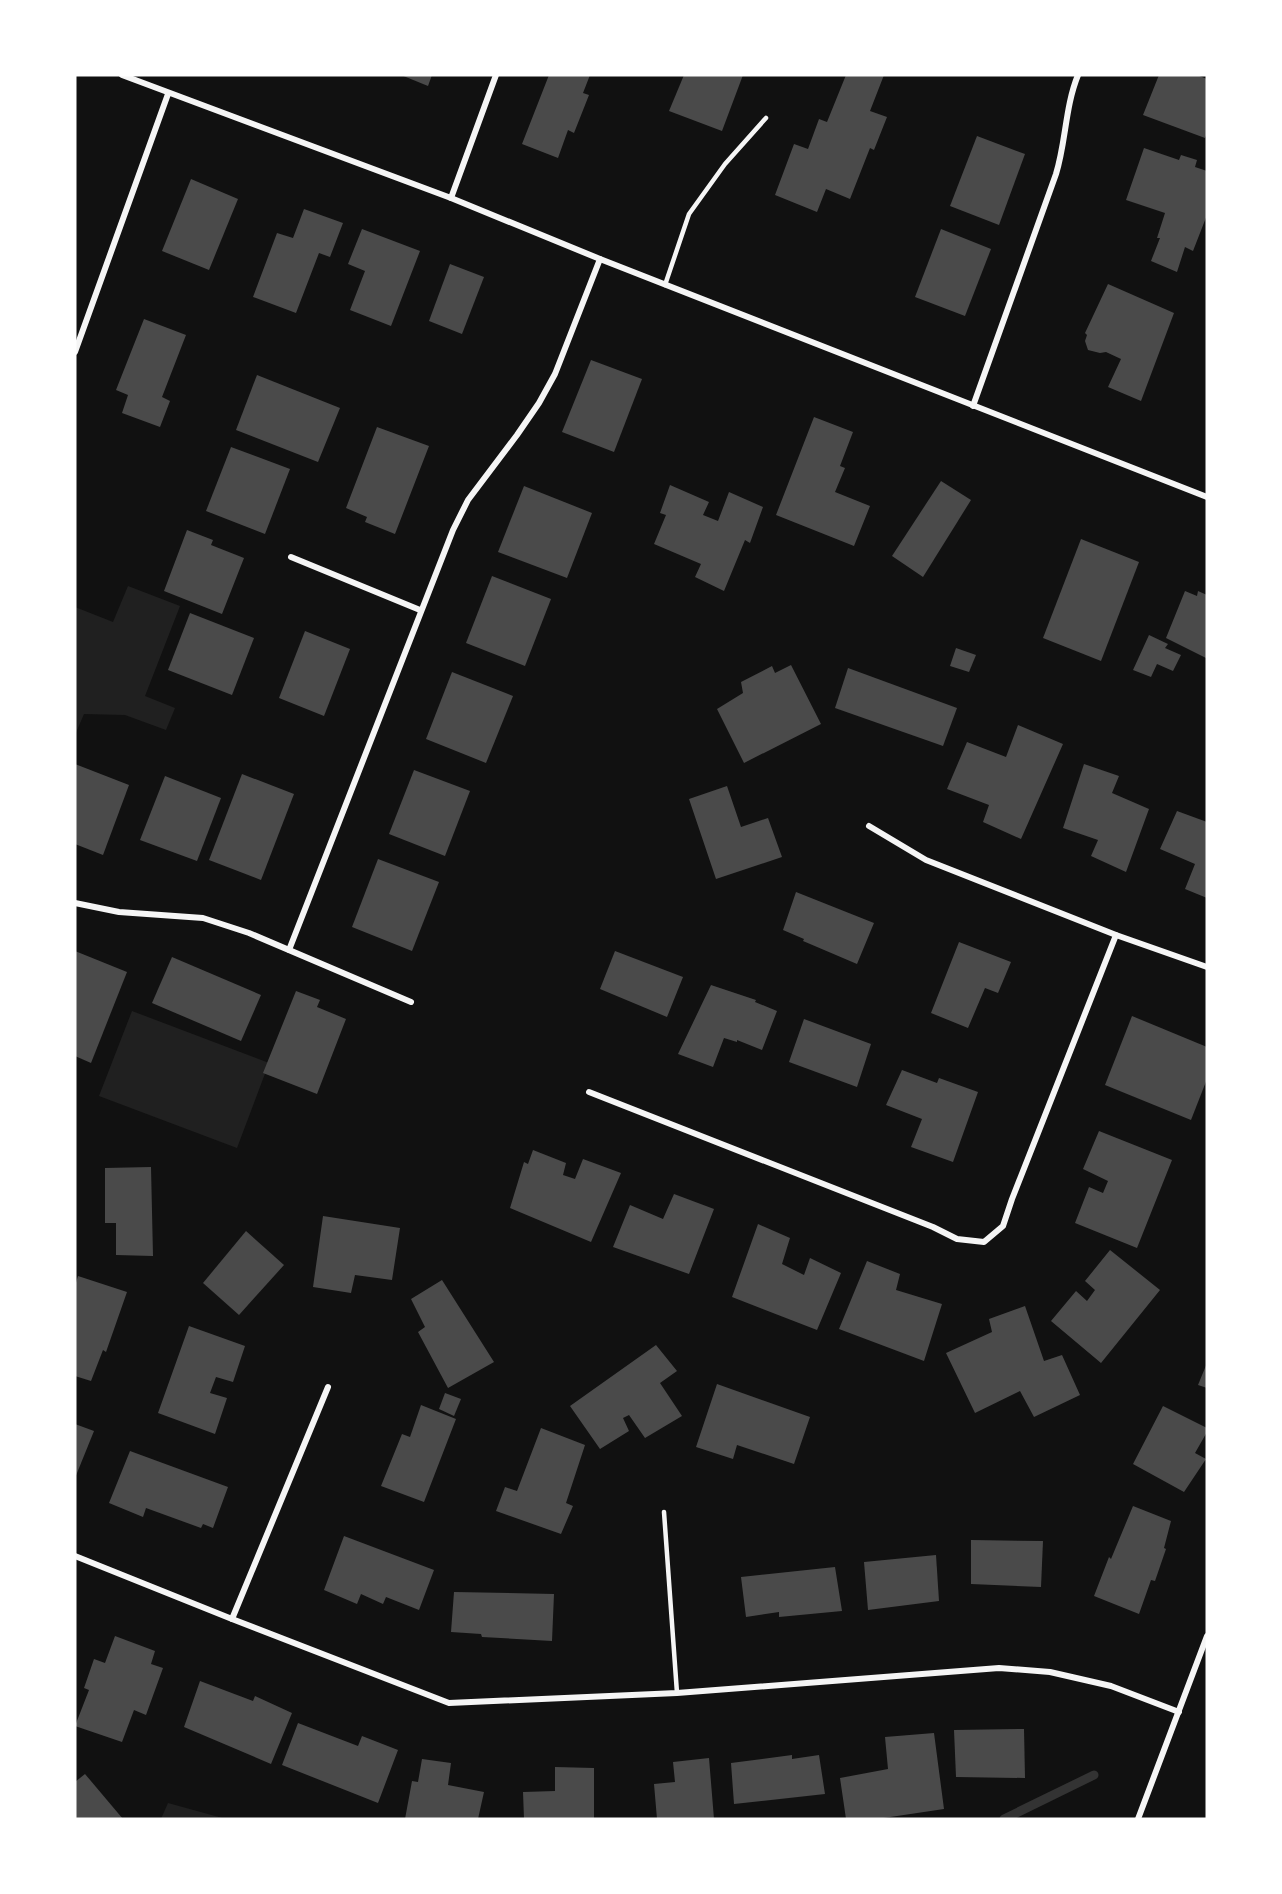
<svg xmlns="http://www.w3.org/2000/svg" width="1282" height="1894" font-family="Lora,serif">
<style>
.green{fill:#202020}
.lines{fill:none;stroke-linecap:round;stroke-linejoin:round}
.stream{stroke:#333;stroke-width:9}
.building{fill:#4a4a4a}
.service{stroke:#f5f5f5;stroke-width:4.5}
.minor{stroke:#f5f5f5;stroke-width:6}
</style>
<rect width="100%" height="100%" fill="#111"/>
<!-- green -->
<g class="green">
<polygon points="128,586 180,606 145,696 175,708 166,730 125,715 84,714 75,735 75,607 113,622"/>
<polygon points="132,1011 269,1063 237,1148 99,1096"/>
<polygon points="168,1803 226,1819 161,1819"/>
</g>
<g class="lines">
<!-- stream -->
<polyline class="stream" points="1004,1819 1094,1775"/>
</g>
<!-- building -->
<g class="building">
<polygon points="401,75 432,75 428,86"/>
<polygon points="549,75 590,75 583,93 589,95 574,133 568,130 558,158 522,144"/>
<polygon points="684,75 743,75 722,131 669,111"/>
<polygon points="846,75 884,75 870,111 887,117 874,150 870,148 850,199 826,189 817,212 775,195 794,144 808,149 819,119 827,122"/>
<polygon points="1159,75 1197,75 1207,79 1207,133 1205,138 1143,115"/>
<polygon points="977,136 1025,154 999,225 950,206"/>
<polygon points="1144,148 1179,160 1181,155 1197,160 1195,167 1207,171 1207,215 1193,251 1185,247 1177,272 1151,261 1160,238 1157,238 1165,213 1126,200"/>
<polygon points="191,179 238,199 209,270 162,251"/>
<polygon points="304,209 343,223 330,257 319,253 296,313 253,297 277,233 293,238"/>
<polygon points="362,229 420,251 391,326 350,310 365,271 348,264"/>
<polygon points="941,229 991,249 965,316 915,297"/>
<polygon points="450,264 484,277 462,334 429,321"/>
<polygon points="1108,284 1174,313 1141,401 1108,387 1121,359 1106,352 1100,353 1088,350 1085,341 1087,335 1085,333"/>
<polygon points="144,319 186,335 162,397 170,401 160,427 122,413 128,395 116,390"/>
<polygon points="591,360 642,379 614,452 562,432"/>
<polygon points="257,375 340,408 318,462 236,430"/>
<polygon points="814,417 853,432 840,466 845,468 835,492 870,506 854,546 776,515"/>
<polygon points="377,427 429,446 395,534 365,522 367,517 346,508"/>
<polygon points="231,447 290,469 265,534 206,511"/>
<polygon points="941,481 971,500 923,577 892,556"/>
<polygon points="670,485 709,502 703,515 718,521 729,492 763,507 750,543 745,540 724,591 695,577 701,564 654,544 666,515 660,513"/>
<polygon points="524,486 592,513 567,578 498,552"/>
<polygon points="187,530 213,540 211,545 244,558 222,614 164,591"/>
<polygon points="1081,539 1139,562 1101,661 1043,638"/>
<polygon points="492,576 551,599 525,666 466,643"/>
<polygon points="1185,591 1197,596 1198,591 1207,595 1206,658 1166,638"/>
<polygon points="190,613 254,638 232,695 168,670"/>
<polygon points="305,631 350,649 324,716 279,698"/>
<polygon points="1149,635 1168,644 1165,648 1181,655 1173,671 1157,664 1151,677 1133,670"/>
<polygon points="956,648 976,655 969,672 950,666"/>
<polygon points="791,665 821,724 744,763 717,709 743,693 741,682 772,666 775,673"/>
<polygon points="848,668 957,708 943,746 835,708"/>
<polygon points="452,672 513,696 486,763 426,739"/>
<polygon points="1018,725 1063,744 1021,839 983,822 989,805 947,789 967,742 1006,757"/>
<polygon points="75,764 129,785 103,855 75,844"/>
<polygon points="1084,764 1119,776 1112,793 1149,809 1126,872 1091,856 1098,840 1063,828"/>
<polygon points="414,770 470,791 445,856 389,834"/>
<polygon points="242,774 294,794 261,880 209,860"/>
<polygon points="165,776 221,798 197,861 140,840"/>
<polygon points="727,786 741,827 768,818 782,857 716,879 689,799"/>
<polygon points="1177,811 1207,822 1207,898 1185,889 1195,864 1160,849"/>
<polygon points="378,859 439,882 412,951 352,927"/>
<polygon points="796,892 874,923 857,964 803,941 804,939 783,930"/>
<polygon points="959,942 1011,962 998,993 985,988 968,1028 931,1013"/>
<polygon points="75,951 127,972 91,1063 75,1056"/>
<polygon points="615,951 683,977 667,1017 600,989"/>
<polygon points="172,957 261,995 241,1041 152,1003"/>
<polygon points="711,985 756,1000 755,1002 777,1011 762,1050 737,1040 737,1042 724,1038 713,1067 678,1054"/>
<polygon points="296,991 320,1000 317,1007 346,1019 317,1094 263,1073"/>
<polygon points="1132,1016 1207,1047 1207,1079 1191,1120 1105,1085"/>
<polygon points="804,1019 871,1044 857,1087 789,1062"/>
<polygon points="902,1070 937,1083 939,1078 978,1092 953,1162 911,1147 922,1119 886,1105"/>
<polygon points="1099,1131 1172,1160 1137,1248 1075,1223 1089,1187 1103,1193 1108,1181 1083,1169"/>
<polygon points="533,1150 566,1163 563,1175 575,1179 583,1159 621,1173 591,1242 510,1208 524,1162 528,1164"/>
<polygon points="151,1167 153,1256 116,1255 116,1223 105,1223 105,1168"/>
<polygon points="674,1194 714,1209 689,1274 613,1247 630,1205 663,1219"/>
<polygon points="323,1216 400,1228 392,1280 355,1275 351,1293 313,1287"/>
<polygon points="758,1224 790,1238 782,1264 804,1275 810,1258 841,1273 817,1330 732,1297"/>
<polygon points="246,1231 284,1265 239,1315 203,1283"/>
<polygon points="1110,1250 1160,1290 1101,1363 1051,1321 1076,1291 1087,1301 1095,1290 1085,1281"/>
<polygon points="867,1261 900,1274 896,1290 942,1304 924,1361 839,1329"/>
<polygon points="78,1276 127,1292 106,1352 103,1350 91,1381 75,1376 75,1286"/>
<polygon points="442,1280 494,1362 448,1388 418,1332 425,1327 411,1299"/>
<polygon points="1025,1306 1044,1361 1062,1355 1080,1395 1034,1417 1020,1391 975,1413 946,1353 992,1332 989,1319"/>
<polygon points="189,1326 245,1346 233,1382 216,1377 210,1393 227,1398 215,1434 158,1413"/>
<polygon points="656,1345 677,1371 660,1383 682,1416 645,1438 629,1415 623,1418 629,1431 600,1449 570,1406"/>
<polygon points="1207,1363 1207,1388 1198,1385"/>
<polygon points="717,1384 810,1417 794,1464 737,1445 733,1459 696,1447"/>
<polygon points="445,1393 461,1399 454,1416 439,1409"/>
<polygon points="421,1405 456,1419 424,1502 381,1486 402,1434 410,1437"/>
<polygon points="1163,1406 1207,1428 1207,1432 1195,1453 1206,1459 1184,1492 1133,1464"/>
<polygon points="75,1424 94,1431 75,1478"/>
<polygon points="541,1428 585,1445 566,1503 573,1506 561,1534 496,1511 505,1487 517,1491"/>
<polygon points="130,1451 228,1487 213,1528 203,1524 201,1528 146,1508 143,1517 109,1503"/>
<polygon points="1133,1506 1171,1521 1164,1548 1166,1549 1155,1581 1151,1580 1139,1614 1094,1596 1109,1557 1111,1559"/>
<polygon points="344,1536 434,1570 419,1610 386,1597 383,1604 361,1594 357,1604 324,1590"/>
<polygon points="971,1540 1043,1541 1041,1587 971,1584"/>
<polygon points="936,1555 939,1601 868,1610 864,1562"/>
<polygon points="835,1567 842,1611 779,1617 779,1612 746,1617 741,1577"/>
<polygon points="454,1592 554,1594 552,1641 482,1637 481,1634 451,1632"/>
<polygon points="115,1636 155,1651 151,1664 163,1668 146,1715 134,1710 122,1742 75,1726 89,1690 84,1688 94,1659 105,1663"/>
<polygon points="200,1681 253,1701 255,1696 292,1713 271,1764 184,1727"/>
<polygon points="298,1723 358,1746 362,1736 398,1750 378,1803 282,1765"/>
<polygon points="1024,1729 1025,1778 956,1777 954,1730"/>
<polygon points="934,1733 944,1809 877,1819 846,1819 840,1778 888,1769 885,1737"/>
<polygon points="792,1755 792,1759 819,1755 825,1794 734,1804 731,1763"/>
<polygon points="709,1758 714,1819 657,1819 654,1784 675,1782 673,1762"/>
<polygon points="422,1759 451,1763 448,1785 484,1792 478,1819 405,1819 412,1781 418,1782"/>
<polygon points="555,1767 594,1768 594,1819 524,1819 523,1792 555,1791"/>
<polygon points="85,1774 123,1819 75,1819 75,1782"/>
</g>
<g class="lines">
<!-- service -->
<g class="service">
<polyline points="665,285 689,214 725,164 766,118"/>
<polyline points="664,1512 677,1693"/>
</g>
<!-- minor -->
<g class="minor">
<polyline points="122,75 451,198 600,259 1207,497"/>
<polyline points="451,198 496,75"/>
<polyline points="75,352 168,94"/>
<path d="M973,406L1056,174C1066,142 1065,107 1078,75"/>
<polyline points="291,557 420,610"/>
<polyline points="869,826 926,860 1116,935 1207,967"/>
<polyline points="75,903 119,912 203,918 249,933 411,1002"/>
<polyline points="289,950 453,530 468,500 517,435 539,403 555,374 600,259"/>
<polyline points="589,1092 933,1227 957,1239 984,1242 1003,1226 1012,1199 1116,935"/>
<polyline points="75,1556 232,1619 449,1703 677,1693 999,1668 1050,1672 1111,1686 1179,1712"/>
<polyline points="232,1619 328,1387"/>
<polyline points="1138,1819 1207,1636"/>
</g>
</g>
<!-- border -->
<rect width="1282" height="1894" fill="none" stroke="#ffffff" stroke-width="153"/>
</svg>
